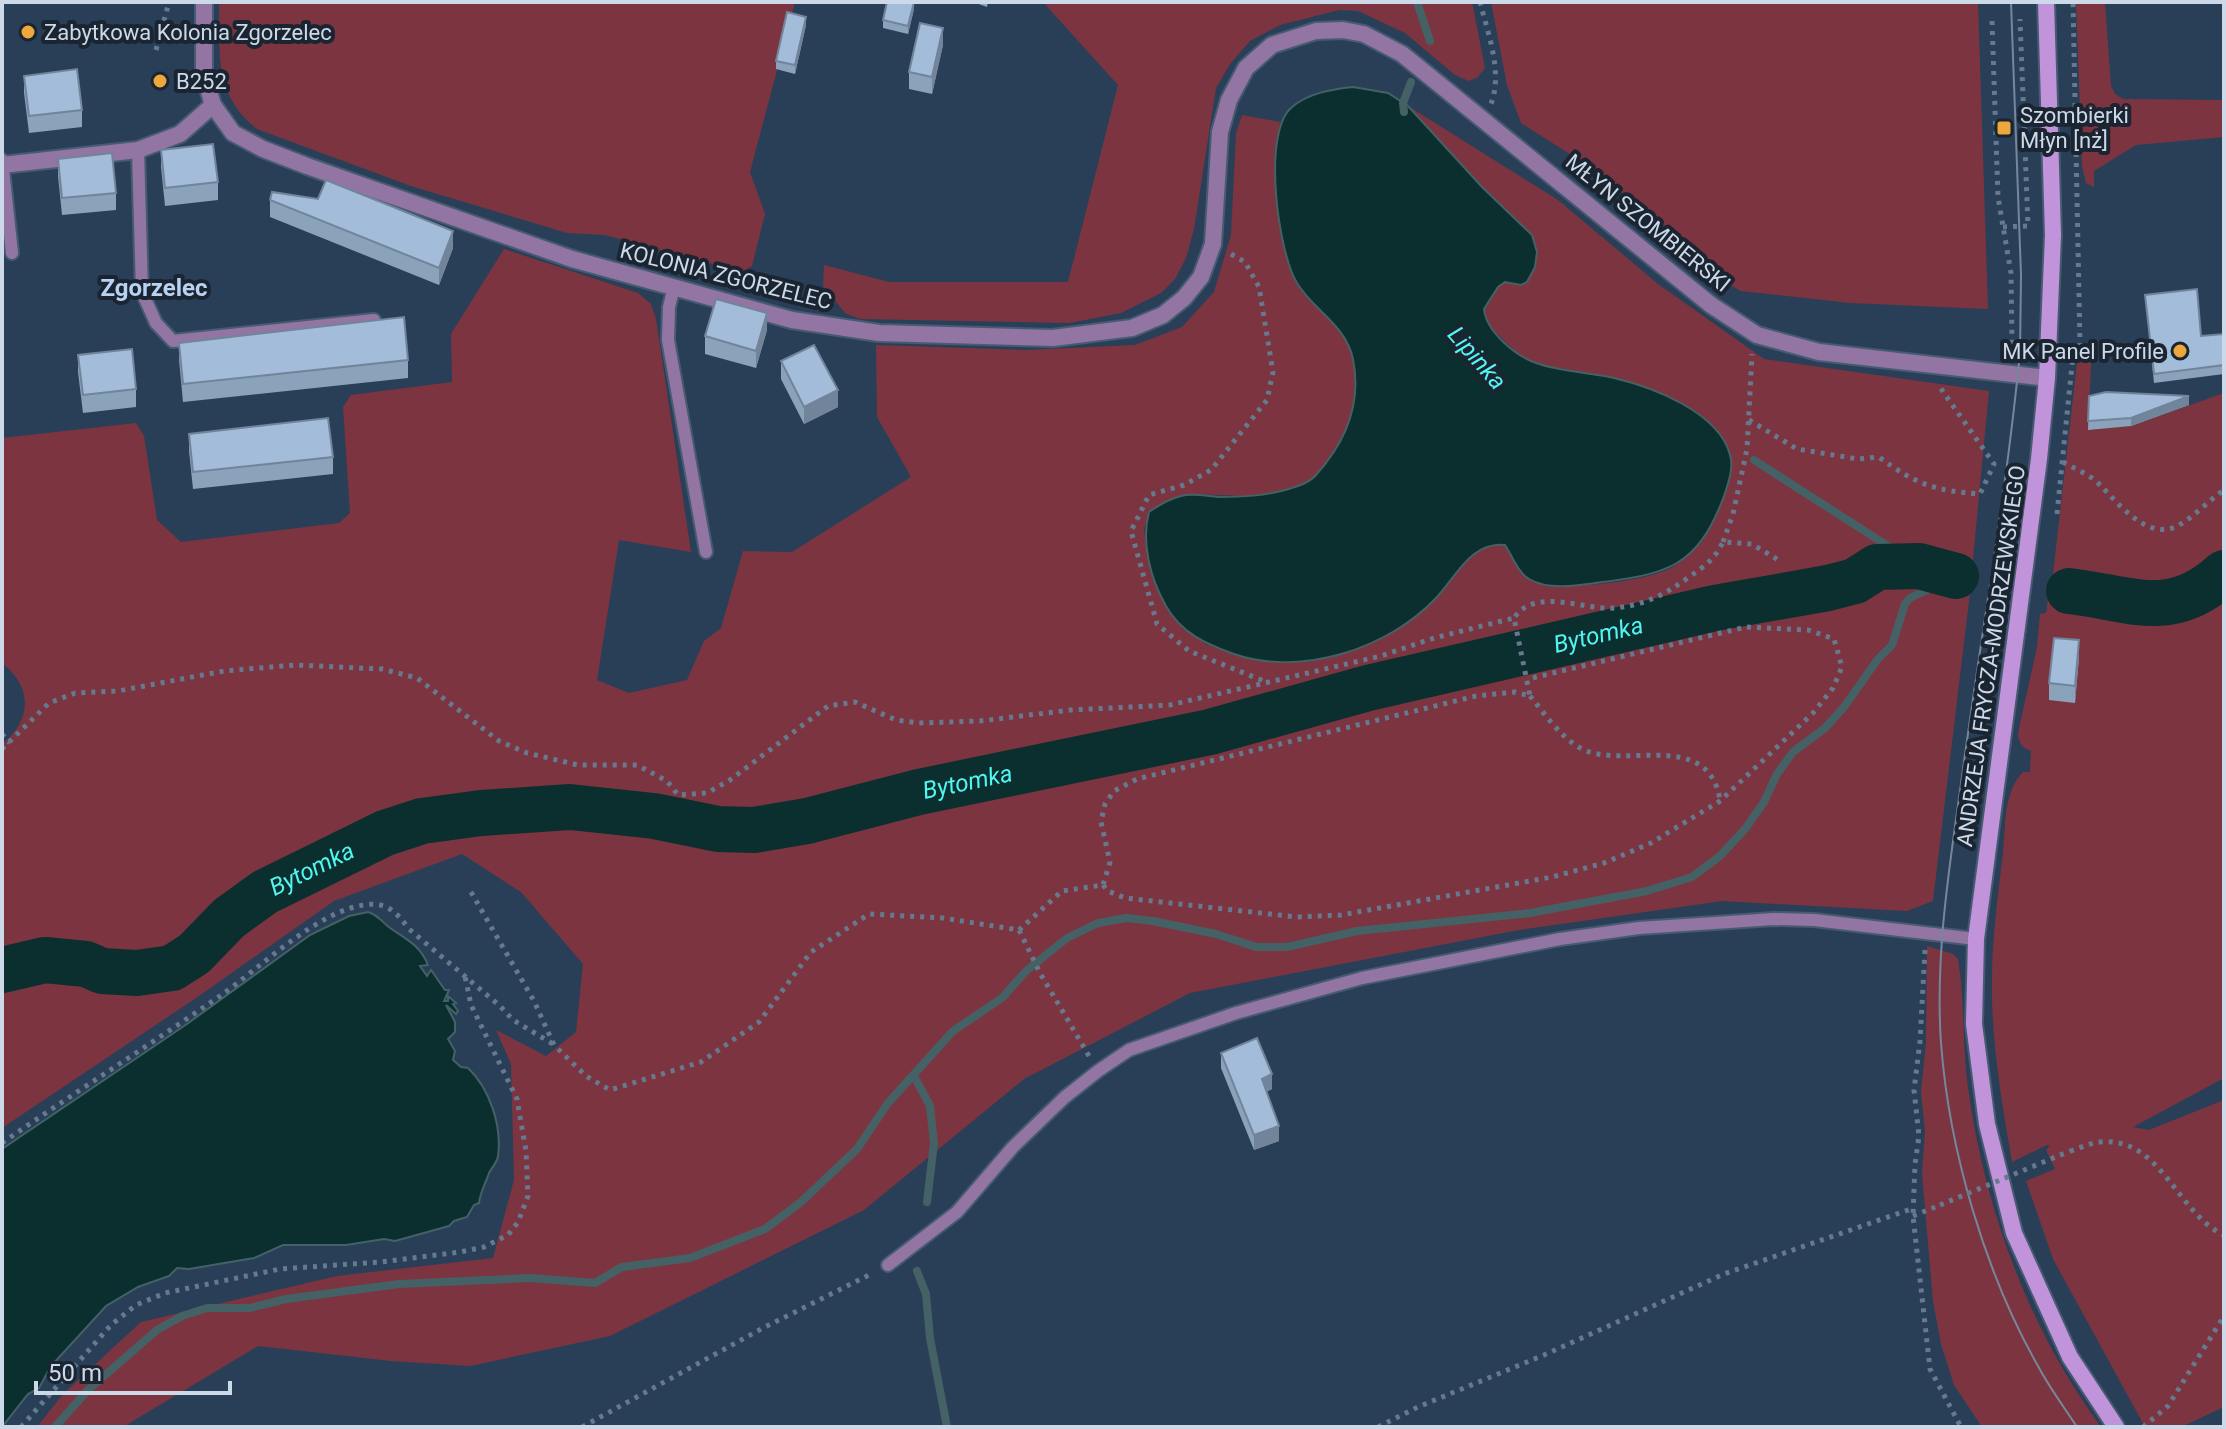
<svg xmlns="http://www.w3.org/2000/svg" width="2226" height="1429" font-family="Roboto,sans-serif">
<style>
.green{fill:#7c3540}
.water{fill:#0a2f2e;stroke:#446266;stroke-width:2}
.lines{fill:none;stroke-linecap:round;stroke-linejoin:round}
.stream{stroke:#446266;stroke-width:8}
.river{stroke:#0a2f2e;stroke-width:46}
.service-casing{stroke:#465b72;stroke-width:16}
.minor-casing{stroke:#465b72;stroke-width:20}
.tertiary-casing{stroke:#465b72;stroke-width:20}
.secondary-casing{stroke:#465b72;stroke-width:20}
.path{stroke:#66798e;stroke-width:5;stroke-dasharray:4 6;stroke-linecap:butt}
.service{stroke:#9275a2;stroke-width:12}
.minor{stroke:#9275a2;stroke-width:16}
.tertiary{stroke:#9275a2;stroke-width:16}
.secondary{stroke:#c193da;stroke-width:16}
.tram{stroke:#76879c;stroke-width:2}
.path-bridge{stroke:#66798e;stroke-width:5;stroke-dasharray:4 6;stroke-linecap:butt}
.wall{fill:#8ba2bb}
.shaded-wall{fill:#718499}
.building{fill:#a2bcda;stroke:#718499;stroke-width:2}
.poi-dot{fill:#eea73d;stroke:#1b2531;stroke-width:3}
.labels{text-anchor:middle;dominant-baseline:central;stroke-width:8;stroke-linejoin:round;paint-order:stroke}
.poi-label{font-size:22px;fill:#ccd9e9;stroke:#1b2531;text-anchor:start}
.street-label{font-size:22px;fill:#ccd9e9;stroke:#1b2531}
.neighbourhood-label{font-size:24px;font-weight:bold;fill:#b8d2f2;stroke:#1b2531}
.water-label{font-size:24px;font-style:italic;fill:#51f5f1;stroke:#1b2531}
</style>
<rect width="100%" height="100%" fill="#293f58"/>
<!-- green -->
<g class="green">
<path d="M219,2H795L750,172L765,214L752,266L742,272L605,235L567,233L411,186L257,129C213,94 220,53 219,2Z"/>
<polygon points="1043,2 1472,2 1485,68 1478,77 1469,81 1455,75 1405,33 1358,11 1339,10 1280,25 1250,41 1230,64 1216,88 1194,229 1186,258 1175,279 1161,293 1121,313 1070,323 860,319 845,313 823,286 824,265 889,282 1068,282 1118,85"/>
<polygon points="1491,2 1978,2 1988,309 1850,303 1741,291 1719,279 1600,173 1521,123 1507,85"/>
<polygon points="2076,2 2105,2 2111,86 2115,94 2123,99 2224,100 2224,137 2136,145 2094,171 2094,187 2086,183 2082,166"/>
<path d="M1408,106L1558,200L1658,284L1764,359L1989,391L1969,601L1933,901L1907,911L1722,901L1519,930L1190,993L1024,1079L864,1210L610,1336L470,1366L391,1361L258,1346L123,1427H37L63,1394L141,1322L337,1276L493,1258L514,1180L511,1064L496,1030L546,1056L576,1032L583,964L521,892L462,854L334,901L196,998L2,1128V744C32,720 33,687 2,663V438L136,423L144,436L157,520L181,542L339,523L350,513L343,407L351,395L452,382L451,334L504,249L638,293L651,304L656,319L691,552L619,540L597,680L629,693L687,680L704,641L721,628L743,551L792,552L911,477L877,417L876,345L1026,350L1135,345L1182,327L1214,292L1231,235L1236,133L1242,115L1280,122C1274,175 1273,226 1293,277C1302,299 1326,312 1341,331C1370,371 1351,451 1312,480C1276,506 1228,492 1188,495C1175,496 1160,506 1149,512L1144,530L1148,556L1183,629L1206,644L1240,656L1309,662L1368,644L1407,623L1436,598L1464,563L1478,551L1494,544H1505C1513,555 1519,573 1530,579C1556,593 1645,582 1671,568C1684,561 1694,550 1704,540L1699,413L1649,388L1613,378L1537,364L1518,354L1488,325L1484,309L1498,287L1505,282L1521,285L1532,234L1482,187Z"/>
<polygon points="2092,345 2088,429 2131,426 2224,393 2224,556 2201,585 2179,594 2148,595 2102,584 2052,583 2077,363 2084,351"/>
<path d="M2224,580V1078L2133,1127L2149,1130L2224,1100V1407L2181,1427H2145L2053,1259L2026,1181L2055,1169L2046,1150L2050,1146L2047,1145L2012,1162C2002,1103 1991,1041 1992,981C1992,938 1998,895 2003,853C2006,825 2003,793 2023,772H2030L2031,751C2021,747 2019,743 2018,733L2037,647L2040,614L2046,613L2048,599C2092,605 2150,623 2192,602C2203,596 2214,587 2224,580Z"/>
<path d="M1927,946L1953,954L1958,959C1965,1002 1962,1045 1968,1088C1985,1210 2028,1327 2101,1427H1982L1954,1385L1941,1344L1933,1301L1922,1174L1925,1131L1921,1092L1926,1043Z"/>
</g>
<!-- water -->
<g class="water">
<path d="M1353,87L1388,93L1408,106L1482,187L1532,235L1537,252L1535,267L1527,282L1521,285L1505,282L1498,287L1484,309C1486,332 1516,356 1536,363C1561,372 1589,372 1614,378C1652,387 1719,412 1730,455C1734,468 1728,484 1724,496C1697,569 1666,574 1595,583C1574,586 1548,590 1529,579C1518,573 1512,555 1505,545C1471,541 1456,577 1436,598C1388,649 1301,677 1234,654C1206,644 1181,633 1166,606C1150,578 1141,542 1149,512C1159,505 1169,499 1181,496C1192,493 1206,496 1218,497C1243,497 1265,496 1289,489C1298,486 1309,483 1316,475C1345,443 1362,404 1353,359C1346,325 1313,310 1297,283C1278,252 1262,134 1291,108C1307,93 1333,89 1353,87Z"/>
<path d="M368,912C378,915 382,922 390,928C406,939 420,945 428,965L420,966L427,976L431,970L445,990H449L444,1001H448V996L456,1003L453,1004L458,1011L456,1014L446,1005L455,1022V1032L448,1039L455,1051L453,1060L461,1067L468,1068C490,1089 502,1126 498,1156C497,1163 492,1167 489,1173C486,1182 480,1193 479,1203L474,1205L467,1217L454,1221L449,1226L395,1241L384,1239L346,1245H283L254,1258L189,1269L177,1268L169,1276L138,1287L106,1306L51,1366L39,1388L28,1394L2,1427V1149L187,1024L310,935L349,916Z"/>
</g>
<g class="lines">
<!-- stream -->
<g class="stream">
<polyline points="1417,2 1430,41"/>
<polyline points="1404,112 1403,103 1411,82"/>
<polyline points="1754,460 1919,566"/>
<polyline points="914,1076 930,1106 934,1143 927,1202"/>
<polyline points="917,1271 926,1294 930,1338 947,1427"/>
<polyline points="55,1427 88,1390 157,1330 182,1316 207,1308 250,1308 286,1299 399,1284 530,1278 595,1283 622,1267 690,1258 765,1229 801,1202 857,1149 888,1103 953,1031 1002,998 1026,971 1067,938 1098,923 1126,918 1153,921 1216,934 1256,947 1287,947 1357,931 1530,913 1647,891 1692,877 1720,856 1745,829 1764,802 1777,774 1793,752 1825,728 1844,707 1878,659 1892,645 1905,604 1910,598 1956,576"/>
</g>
<!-- river -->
<g class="river">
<path d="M2069,591C2131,598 2171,622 2224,573"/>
<path id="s1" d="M2,970L45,960L86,964L102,971L137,973L172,968L194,954L229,918L265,892L385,833L422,821L481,813L570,807L654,816L718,829L754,830L807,821L919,792L1210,732L1368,688L1715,608L1828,588L1855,581L1877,567L1919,566L1956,576"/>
</g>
<!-- service casing -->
<g class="service-casing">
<g id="service">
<polyline points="138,150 142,292 156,323 173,341 374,320"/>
<polyline points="2,160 12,253"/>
<polyline points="674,287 669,307 668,340 706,552"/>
<polyline points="888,1265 957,1212 1013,1147 1065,1097 1098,1071 1129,1050 1236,1013 1362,978 1560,939 1639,928 1774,919 1814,920 1976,939"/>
</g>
</g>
<!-- minor casing -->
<g class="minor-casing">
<polyline id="minor" points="2,165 138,150 180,134 213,105"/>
</g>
<!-- tertiary casing -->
<g class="tertiary-casing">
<polyline id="tertiary" points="204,2 204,75 213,105 233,133 263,149 307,166 572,259 792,320 879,333 1053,338 1132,328 1163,315 1184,298 1201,277 1213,244 1220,132 1229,100 1246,68 1272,45 1316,31 1343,30 1364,34 1402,54 1711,305 1757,335 1819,352 2047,378"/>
</g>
<!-- secondary casing -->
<g class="secondary-casing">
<polyline id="secondary" points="2046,2 2053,235 2047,378 2039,459 1976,939 1974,1024 1987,1124 2014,1233 2070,1357 2116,1427"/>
</g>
<!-- path -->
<g class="path">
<path d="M1480,2C1488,34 1503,72 1491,104"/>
<polyline points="1992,21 1998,197 2011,273 2012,343 2004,354"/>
<polyline points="156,50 169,2"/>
<polyline points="2003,227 2028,226 2020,19"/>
<polyline points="1231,254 1245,262 1259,287 1273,372 1267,400 1211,470 1184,485 1149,495 1131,531 1157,624 1189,651 1269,683"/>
<path d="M1749,420L1797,449L1858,459L1879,457C1915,484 1935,491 1980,494L1994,464L1939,386"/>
<path d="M2063,462C2075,469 2091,475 2100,485C2118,503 2149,543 2179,525C2195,516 2208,501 2224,490"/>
<polyline points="2057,514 2073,355 2080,345 2073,2"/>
<polyline points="1723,542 1733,514 1747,449 1752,354"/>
<path d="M1530,696C1545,714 1561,738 1582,749C1624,770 1708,728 1720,800"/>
<polyline points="2,734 10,743"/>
<polyline points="2,749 49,703 75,693 118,691 224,671 295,665 382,669 417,678 499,741 527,753 578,765 637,765 667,781 678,795 707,793 730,780 828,706 855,702 896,720 919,723 980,721 1071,710 1170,705 1381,656 1434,638 1514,618"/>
<polyline points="1103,885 1108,891 1125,898 1297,917 1341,915 1552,877 1604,863 1651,843 1720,801 1813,713 1833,688 1842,667 1834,639 1808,630 1746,627 1528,679"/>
<polyline points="471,892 534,1001 554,1045 586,1076 610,1090 701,1062 759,1022 811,952 869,914 943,918 1019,930 1040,973 1089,1056"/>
<path d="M1019,930L1062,891L1103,885L1110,862L1101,822L1105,804L1114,791L1137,779L1476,696L1515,692L1530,696L1514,618C1536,586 1585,611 1615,608C1645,605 1666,594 1689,577C1706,565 1714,560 1723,542L1752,544L1780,561"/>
<polyline points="1925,950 1920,1041 1914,1090 1919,1136 1915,1164 1913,1216 1930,1369 1961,1427"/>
<path d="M2,1143C74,1093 148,1046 220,996C260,968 316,912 364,905C387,901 397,913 409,929L500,1006L513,1020L553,1044"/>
<path d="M2070,1151C2080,1148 2090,1143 2100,1142C2161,1136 2177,1214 2224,1235"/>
<polyline points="1913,1216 1940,1205"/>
<polyline points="21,1427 111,1325 136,1305 165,1293 280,1269 380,1262 460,1252 484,1247 508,1235 518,1222 528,1196 526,1151 517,1099 471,1005 465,976"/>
<polyline points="582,1427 763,1328 873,1273"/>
<polyline points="1378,1427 1418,1407 1544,1355 1724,1274 1914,1208"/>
<polyline points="2143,1427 2168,1406 2224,1316"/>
</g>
<!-- service -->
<use href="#service" class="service"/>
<!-- minor -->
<use href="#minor" class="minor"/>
<!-- tertiary -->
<use href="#tertiary" class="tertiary"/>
<!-- secondary -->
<use href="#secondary" class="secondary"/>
<!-- tram -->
<path class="tram" d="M2011,2L2021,275L2020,352C2006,497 1980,641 1961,784C1949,869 1935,957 1941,1043C1949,1150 1985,1273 2038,1366C2049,1387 2064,1407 2077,1427"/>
<!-- path-bridge -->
<polyline class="path-bridge" points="1940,1205 2070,1151"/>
</g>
<!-- wall -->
<g class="wall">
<polygon points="973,2 988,2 987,7"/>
<polygon points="914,9 908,34 883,28 883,20"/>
<polygon points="806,25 795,74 776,69 776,61"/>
<polygon points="943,45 932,94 909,89 909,72"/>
<polygon points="24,76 82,110 82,127 29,133 24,93"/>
<polygon points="161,150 218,182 218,200 165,206 161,167"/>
<polygon points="58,159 116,193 116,210 62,215 58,176"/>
<polygon points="270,200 453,248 439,285 270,217"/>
<polygon points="2145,295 2201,336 2224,334 2224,374 2154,383"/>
<polygon points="767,330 756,368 705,354 705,336"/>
<polygon points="179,343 408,360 408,378 183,402 179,360"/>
<polygon points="78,355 136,389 136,407 83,413 78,372"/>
<polygon points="781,361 838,407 804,424 781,379"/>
<polygon points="2089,396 2189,405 2131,426 2088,430"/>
<polygon points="189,434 333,457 333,474 193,489 189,451"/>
<polygon points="2079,657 2075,703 2049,700 2049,683"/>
<polygon points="1221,1053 1272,1089 1266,1092 1279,1141 1254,1150 1221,1068"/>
</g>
<!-- shaded-wall -->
<g class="shaded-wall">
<polygon points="914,2 914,9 908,34 908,26"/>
<polygon points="806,17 806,25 795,74 795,65"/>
<polygon points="943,28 943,45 932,94 932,77"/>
<polygon points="453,231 453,248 439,285 439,268"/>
<polygon points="767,313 767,330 756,368 756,351"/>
<polygon points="838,390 838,407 804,424 804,407"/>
<polygon points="2189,396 2189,405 2131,426 2131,418"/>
<polygon points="2079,640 2079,657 2075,703 2075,686"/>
<polygon points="1272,1074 1272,1089 1262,1094 1262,1079"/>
<polygon points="1279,1126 1279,1141 1254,1150 1254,1135"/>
</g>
<!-- building -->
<g class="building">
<polygon points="887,2 914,2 908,26 883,20"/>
<polygon points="787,12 806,17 795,65 776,61"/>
<polygon points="920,23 943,28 932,77 909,72"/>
<polygon points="77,69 82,110 29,116 24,76"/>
<polygon points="213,144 218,182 165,188 161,150"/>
<polygon points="112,153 116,193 62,198 58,159"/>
<polygon points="326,180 453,231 439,268 270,200 272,192 318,199"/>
<polygon points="2197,289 2201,336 2224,334 2224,365 2154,374 2145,295"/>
<polygon points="716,299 767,313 756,351 705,336"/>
<polygon points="404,317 408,360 183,384 179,343"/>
<polygon points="814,345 838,390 804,407 781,361"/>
<polygon points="132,349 136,389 83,395 78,355"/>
<polygon points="2106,392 2189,396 2131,418 2088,421 2089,396"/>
<polygon points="328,418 333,457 193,472 189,434"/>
<polygon points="2054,638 2079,640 2075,686 2049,683"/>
<polygon points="1257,1038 1272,1074 1262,1079 1279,1126 1254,1135 1221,1053"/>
</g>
<!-- markers -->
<g class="poi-dot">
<circle cx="28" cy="32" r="8"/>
<circle cx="160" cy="81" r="8"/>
<rect x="1996" y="120" width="16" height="16" rx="4"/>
<circle cx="2180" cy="351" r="8"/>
</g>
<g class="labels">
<!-- poi labels -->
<g class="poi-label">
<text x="44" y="32">Zabytkowa Kolonia Zgorzelec</text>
<text x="176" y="81">B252</text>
<text x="2020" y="115">Szombierki<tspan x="2020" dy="25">Młyn [nż]</tspan></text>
<text x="2164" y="351" text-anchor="end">MK Panel Profile</text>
</g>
<!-- street labels -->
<g class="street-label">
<text transform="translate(1648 223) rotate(39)">MŁYN SZOMBIERSKI</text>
<text transform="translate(726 276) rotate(14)">KOLONIA ZGORZELEC</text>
<text transform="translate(1991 656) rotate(-82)">ANDRZEJA FRYCZA-MODRZEWSKIEGO</text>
</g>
<!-- neighbourhood labels -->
<g class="neighbourhood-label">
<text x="154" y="288">Zgorzelec</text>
</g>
<!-- water labels -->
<g class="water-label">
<text transform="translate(1477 358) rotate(49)">Lipinka</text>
<text stroke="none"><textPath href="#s1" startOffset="1668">Bytomka</textPath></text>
<text stroke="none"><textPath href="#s1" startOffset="1020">Bytomka</textPath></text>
<text stroke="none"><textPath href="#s1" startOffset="346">Bytomka</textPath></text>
</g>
</g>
<!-- border -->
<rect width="2226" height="1429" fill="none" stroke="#ccd9e9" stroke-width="8"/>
<!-- scale -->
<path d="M36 1381v12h194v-12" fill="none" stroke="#ccd9e9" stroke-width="4"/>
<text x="48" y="1381" font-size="24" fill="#ccd9e9" stroke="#1b2531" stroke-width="6" paint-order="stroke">50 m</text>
</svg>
